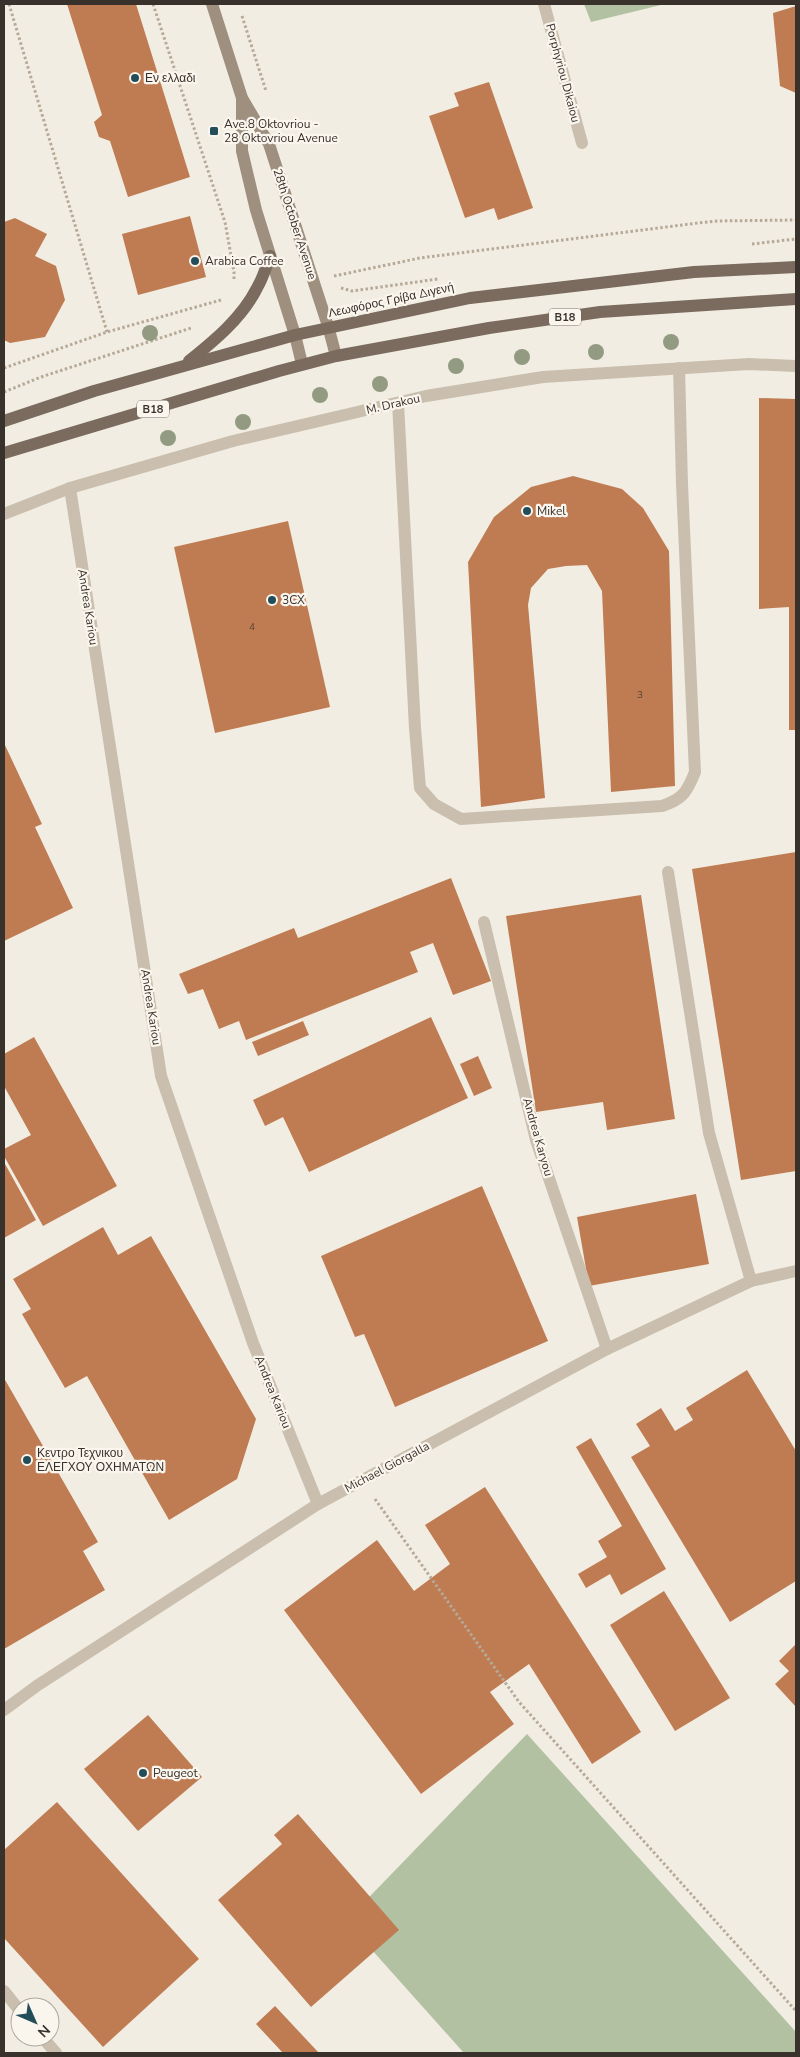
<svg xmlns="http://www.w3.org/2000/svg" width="800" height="2057" font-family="'Nunito Sans',sans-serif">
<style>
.green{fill:#b2c1a2}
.building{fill:#bf7c53}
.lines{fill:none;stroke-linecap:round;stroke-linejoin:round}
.path{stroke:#b6a998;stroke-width:3;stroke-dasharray:2.5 2.5;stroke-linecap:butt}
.lane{stroke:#cabfae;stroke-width:12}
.street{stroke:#cabfae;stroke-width:12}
.secondary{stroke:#9e8f7f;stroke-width:12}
.primary{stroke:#7a6b5e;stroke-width:12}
.tree{fill:#929a81}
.poi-dot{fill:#234e59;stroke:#faf6ee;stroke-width:2}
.labels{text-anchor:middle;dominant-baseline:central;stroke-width:4.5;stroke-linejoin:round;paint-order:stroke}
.number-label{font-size:10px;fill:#5a4436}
.shield{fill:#faf6ee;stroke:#736d66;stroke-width:1}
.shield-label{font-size:11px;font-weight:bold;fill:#39322c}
.street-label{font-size:12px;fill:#39322c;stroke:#faf6ee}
.poi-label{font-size:12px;fill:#39322c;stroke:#faf6ee;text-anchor:start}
</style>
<rect width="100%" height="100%" fill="#f2ede2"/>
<!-- green -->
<g class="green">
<polygon points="584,4 665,4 591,22"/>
<polygon points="527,1734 796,2032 796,2053 464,2053 346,1921"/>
</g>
<!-- building -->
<g class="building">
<polygon points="67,4 136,4 190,177 128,197 110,141 99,137 94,122 102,115"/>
<polygon points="796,6 796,93 780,86 773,13"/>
<polygon points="489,82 533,208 498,220 494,208 465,218 429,116 459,106 454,93"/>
<polygon points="190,216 206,277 138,295 122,234"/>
<polygon points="15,218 47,234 35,256 56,266 65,300 45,337 10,343 4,340 4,222"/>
<polygon points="759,398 796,399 796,730 789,730 789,607 759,609"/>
<polygon points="573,476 622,489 643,508 669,551 675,786 611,792 602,591 587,565 566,566 548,569 531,588 528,605 545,798 481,807 468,562 494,517 531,487"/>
<polygon points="288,521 330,707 215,733 174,547"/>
<polygon points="4,743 42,824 35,827 73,908 4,941"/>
<polygon points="796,852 796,1171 741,1180 692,869"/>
<polygon points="451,878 491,981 453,995 433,943 410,952 418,972 246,1040 239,1021 219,1029 203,989 188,994 179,974 294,928 298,938"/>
<polygon points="641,895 675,1119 607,1130 603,1102 536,1112 506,916"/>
<polygon points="431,1017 468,1098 309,1172 283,1117 265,1126 253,1100"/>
<polygon points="303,1021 309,1035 258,1056 252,1042"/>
<polygon points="34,1037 117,1186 43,1226 4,1156 4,1149 31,1135 4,1086 4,1054"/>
<polygon points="478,1056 492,1088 474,1096 460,1064"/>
<polygon points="4,1162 36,1220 4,1238"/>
<polygon points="482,1186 548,1341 395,1407 364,1334 355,1337 321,1256"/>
<polygon points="696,1194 709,1264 589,1286 577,1217"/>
<polygon points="103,1227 118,1255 151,1236 256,1419 237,1479 169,1520 87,1376 65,1388 22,1314 31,1309 13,1279"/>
<polygon points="747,1370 796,1451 796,1581 730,1622 631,1457 650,1446 636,1424 661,1408 675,1431 693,1420 686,1408"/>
<polygon points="4,1378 98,1542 83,1551 105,1590 4,1649"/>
<polygon points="591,1438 666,1569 621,1595 610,1574 586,1588 578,1574 607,1557 598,1541 622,1526 576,1447"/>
<polygon points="485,1487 641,1732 592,1764 529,1664 490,1692 514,1724 421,1794 284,1610 377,1540 414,1591 450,1564 425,1525"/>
<polygon points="664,1591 730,1698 675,1731 610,1625"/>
<polygon points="796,1644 796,1707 775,1684 789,1671 779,1661"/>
<polygon points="148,1715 202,1777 138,1831 84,1769"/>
<polygon points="57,1802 199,1959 103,2047 4,1938 4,1850"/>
<polygon points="298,1814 399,1930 311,2007 218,1900 282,1844 274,1835"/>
<polygon points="275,2006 319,2053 283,2053 256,2024"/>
</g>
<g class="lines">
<!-- path -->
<g class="path">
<polyline points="9,4 107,332"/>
<polyline points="153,4 225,222 234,272 234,281"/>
<polyline points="242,16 266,91"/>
<polyline points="752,244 796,239"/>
<polyline points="334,276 420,258 698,223 717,221 796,220"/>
<polyline points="341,288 352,291 438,279"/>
<polyline points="4,368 107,332 221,300"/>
<polyline points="4,392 41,377 191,328"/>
<polyline points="375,1499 519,1702 796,2011"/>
</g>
<!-- lane -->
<g class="lane">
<path d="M398,403L415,728L420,788L434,804L461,819L662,806C683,799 687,792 695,772L682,484L679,368"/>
<polyline points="668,872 709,1133 751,1281"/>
</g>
<!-- street -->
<g class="street">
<polyline points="544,4 582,143"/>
<polyline points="70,488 161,1076 253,1343 318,1504"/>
<polyline points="4,514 70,488 233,441 426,396 543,377 749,364 796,366"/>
<polyline points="484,922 536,1140 607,1349"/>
<polyline points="4,1710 38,1685 318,1504 607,1349 751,1281 796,1271"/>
<polyline points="4,1991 20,2011"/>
<polyline points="42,2037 56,2053"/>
</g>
<!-- secondary -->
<g class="secondary">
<polyline points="212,4 242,98 269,144 328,326 336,356"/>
<polyline points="242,98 242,151 256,210 295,335 302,364"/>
</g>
<!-- primary -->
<g class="primary">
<path d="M189,361C214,341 242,318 257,288C263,278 266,267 270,256"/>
<polyline points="4,421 94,391 295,335 470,298 694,272 796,267"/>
<polyline points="4,453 279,371 336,356 489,328 600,312 796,299"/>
</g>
</g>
<!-- trees -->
<g class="tree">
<circle cx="150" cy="333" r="8"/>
<circle cx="671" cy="342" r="8"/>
<circle cx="596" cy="352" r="8"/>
<circle cx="522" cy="357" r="8"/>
<circle cx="456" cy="366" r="8"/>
<circle cx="380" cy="384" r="8"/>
<circle cx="320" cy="395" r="8"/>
<circle cx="243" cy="422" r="8"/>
<circle cx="168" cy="438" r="8"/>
</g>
<!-- markers -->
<g class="poi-dot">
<circle cx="135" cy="78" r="5"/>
<rect x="209" y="126" width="10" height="10" rx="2.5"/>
<circle cx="195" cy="261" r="5"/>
<circle cx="527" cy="511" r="5"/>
<circle cx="272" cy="600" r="5"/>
<circle cx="27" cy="1460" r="5"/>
<circle cx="143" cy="1773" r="5"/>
</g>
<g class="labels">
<!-- number labels -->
<g class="number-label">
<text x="252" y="627">4</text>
<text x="640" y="695">3</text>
</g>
<!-- shield labels -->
<g class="shield">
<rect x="549" y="308.5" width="32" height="17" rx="4"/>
<rect x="137" y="400.5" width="32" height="17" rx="4"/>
</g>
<g class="shield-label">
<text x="565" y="317">B18</text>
<text x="153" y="409">B18</text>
</g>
<!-- street labels -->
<g class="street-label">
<text transform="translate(563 73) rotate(75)">Porphyriou Dikaiou</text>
<text transform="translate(295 224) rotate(72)">28th October Avenue</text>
<text transform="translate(391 300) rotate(-12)">Λεωφόρος Γρίβα Διγενή</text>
<text transform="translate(393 404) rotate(-13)">M. Drakou</text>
<text transform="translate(88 607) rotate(81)">Andrea Kariou</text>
<text transform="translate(151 1007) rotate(81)">Andrea Kariou</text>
<text transform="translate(538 1137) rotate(74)">Andrea Karyou</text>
<text transform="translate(273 1392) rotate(68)">Andrea Kariou</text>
<text transform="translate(387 1467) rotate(-28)">Michael Giorgalla</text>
</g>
<!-- poi labels -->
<g class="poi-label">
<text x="145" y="78">Εν ελλαδι</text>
<text x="224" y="124">Ave.8 Oktovriou -<tspan x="224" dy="14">28 Oktovriou Avenue</tspan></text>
<text x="205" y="261">Arabica Coffee</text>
<text x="537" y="511">Mikel</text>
<text x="282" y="600">3CX</text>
<text x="37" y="1453">Κεντρο Τεχνικου<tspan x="37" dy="14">ΕΛΕΓΧΟΥ ΟΧΗΜΑΤΩΝ</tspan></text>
<text x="153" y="1773">Peugeot</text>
</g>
</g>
<!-- border -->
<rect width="800" height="2057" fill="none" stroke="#39322c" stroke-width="10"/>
<!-- north arrow -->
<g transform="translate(35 2022) rotate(135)"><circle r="24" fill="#faf6ee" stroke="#ada8a0"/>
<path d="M0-4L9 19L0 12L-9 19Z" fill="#234e59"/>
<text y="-8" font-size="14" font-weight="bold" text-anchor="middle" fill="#39322c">N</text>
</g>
</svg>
